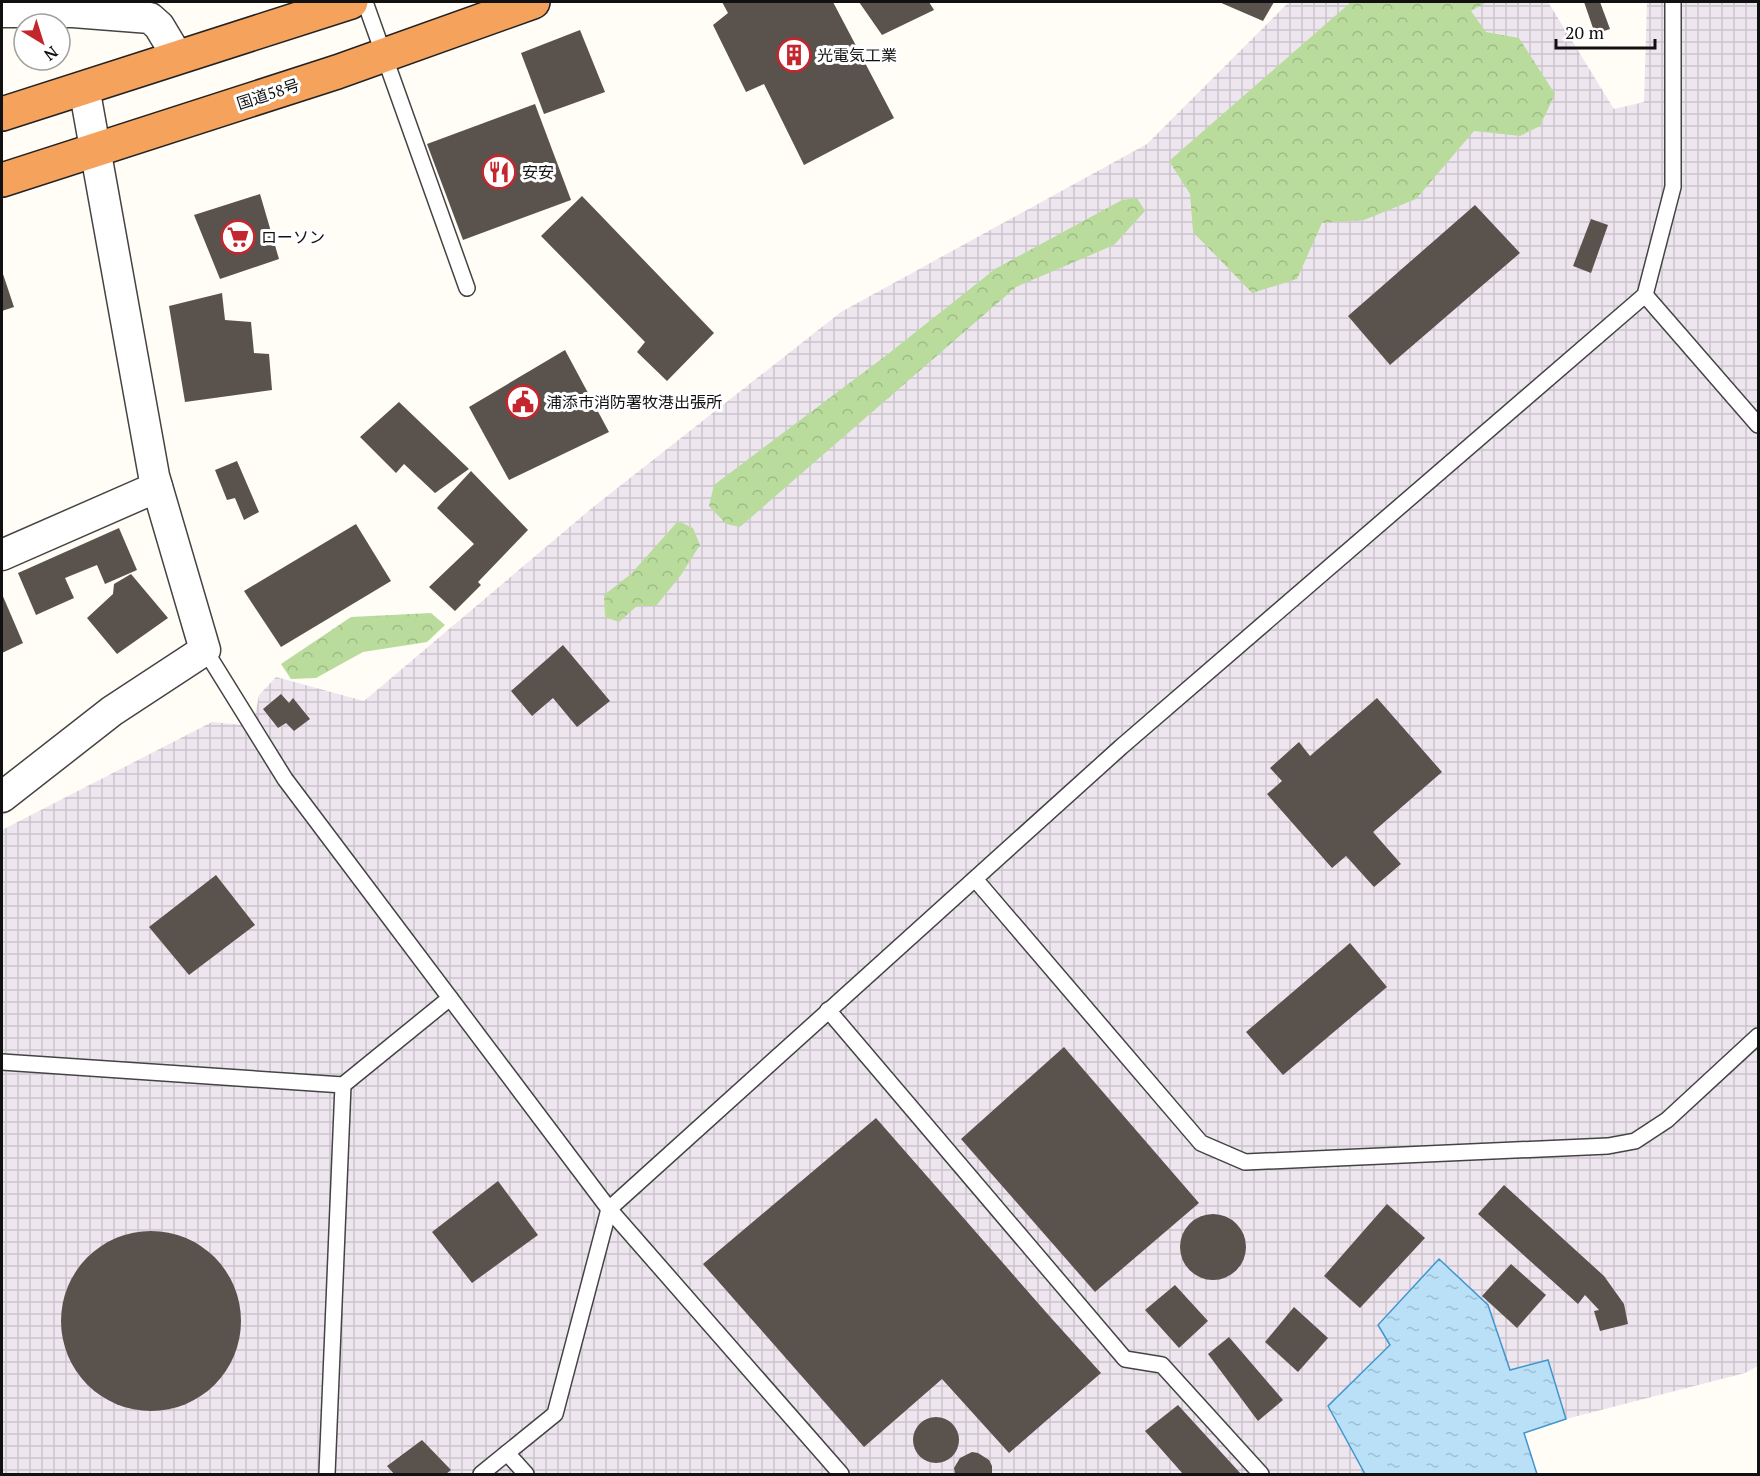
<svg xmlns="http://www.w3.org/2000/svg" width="1760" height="1476" font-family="'PT Serif','Noto Sans JP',serif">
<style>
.industrial{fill:url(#industrial-grid)}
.forest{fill:url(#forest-crowns)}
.water{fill:url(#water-ripples);stroke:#3f96cf;stroke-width:1.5}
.building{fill:#5a524d}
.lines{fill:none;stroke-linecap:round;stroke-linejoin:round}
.lane-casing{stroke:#444;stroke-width:18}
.street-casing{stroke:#444;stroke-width:33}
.highway-casing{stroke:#222;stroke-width:36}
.lane{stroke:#fff;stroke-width:15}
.street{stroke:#fff;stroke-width:30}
.highway{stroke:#f5a25d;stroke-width:33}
.labels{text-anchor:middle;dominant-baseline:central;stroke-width:6;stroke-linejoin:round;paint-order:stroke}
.poi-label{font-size:16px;fill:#111;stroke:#fff;text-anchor:start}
.street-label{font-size:16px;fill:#111;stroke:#fff}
</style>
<defs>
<pattern id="industrial-grid" width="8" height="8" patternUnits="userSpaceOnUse" patternTransform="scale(1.5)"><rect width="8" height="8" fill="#eee6ef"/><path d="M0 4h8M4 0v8" fill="none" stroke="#cbc4cc"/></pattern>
<pattern id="forest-crowns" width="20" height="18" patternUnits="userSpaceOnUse" patternTransform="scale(1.5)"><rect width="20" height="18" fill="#b9dc9c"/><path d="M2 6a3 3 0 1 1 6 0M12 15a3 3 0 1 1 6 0" fill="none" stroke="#9ebc85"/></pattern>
<pattern id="water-ripples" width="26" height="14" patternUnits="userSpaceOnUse" patternTransform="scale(1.5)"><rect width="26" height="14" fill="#b9e0f7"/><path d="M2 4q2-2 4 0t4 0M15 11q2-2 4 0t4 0" fill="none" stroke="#9ebfd3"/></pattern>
</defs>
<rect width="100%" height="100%" fill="#fffdf5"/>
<!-- industrial -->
<polygon class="industrial" points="1289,2 1548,2 1614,109 1644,102 1647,2 1758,2 1758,1366 1745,1373 1566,1419 1548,1360 1510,1370 1390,1345 1328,1406 1365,1474 2,1474 2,830 212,722 253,726 259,695 276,677 364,701 592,508 841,312 1147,144"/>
<!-- forest -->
<g class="forest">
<polygon points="1351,2 1487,2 1471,11 1486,32 1519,38 1555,94 1540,126 1520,136 1474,131 1416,199 1364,220 1322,223 1297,279 1252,293 1193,232 1190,194 1169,161"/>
<polygon points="1137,198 1145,211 1114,245 1016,287 740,527 726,524 709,506 714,485 888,354 995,269 1122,200"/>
<polygon points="678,521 693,528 700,545 681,575 656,606 637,606 619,622 605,617 604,595 631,574"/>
<polygon points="431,613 445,625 427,642 363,652 316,678 291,679 281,664 351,617"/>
</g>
<!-- water -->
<polygon class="water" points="1439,1259 1488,1305 1510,1370 1548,1360 1566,1419 1524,1433 1537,1474 1365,1474 1328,1406 1390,1345 1378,1325"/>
<!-- building -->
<g class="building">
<polygon points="722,2 833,2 894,118 804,165 764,84 746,92 713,25 728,13"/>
<polygon points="859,2 929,2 934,10 882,35"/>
<polygon points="1219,2 1274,2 1263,21"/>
<polygon points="1584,2 1600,2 1610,29 1595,34"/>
<polygon points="580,30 605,92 544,114 521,53"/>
<polygon points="535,104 571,200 463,240 427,144"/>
<polygon points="260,194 279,259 220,279 194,215"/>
<polygon points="582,196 714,333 667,381 637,352 645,342 541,236"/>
<polygon points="1475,205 1520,253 1390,365 1348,316"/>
<polygon points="1591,219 1608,225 1591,273 1573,266"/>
<polygon points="2,271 14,307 2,311"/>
<polygon points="222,293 225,320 251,322 254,353 269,354 272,390 185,402 169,306"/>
<polygon points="565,350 609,432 509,480 469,407"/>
<polygon points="399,402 469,469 435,493 404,464 396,473 360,437"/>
<polygon points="237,461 259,512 244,520 235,498 227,500 215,470"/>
<polygon points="471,471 528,530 478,582 481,585 455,611 429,587 474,544 437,508"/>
<polygon points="356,524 391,581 281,647 244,591"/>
<polygon points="119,528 137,570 105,584 97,565 65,578 74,598 36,615 18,573"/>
<polygon points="131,574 168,618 117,654 87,618 113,594 114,584"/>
<polygon points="2,594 23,643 2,653"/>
<polygon points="563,645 610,701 577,727 553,698 532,716 511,691"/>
<polygon points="281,694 289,703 293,698 310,719 294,731 286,723 278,728 263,709"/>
<polygon points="1377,698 1442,772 1373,832 1401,864 1374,887 1346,856 1332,868 1267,794 1282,781 1270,768 1299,742 1310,756"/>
<polygon points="216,875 255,925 189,975 149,927"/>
<polygon points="1350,943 1387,987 1283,1075 1246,1032"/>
<polygon points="1064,1047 1199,1203 1095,1292 961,1139"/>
<polygon points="876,1118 1052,1319 1101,1373 1009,1453 942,1379 864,1447 703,1264"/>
<polygon points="498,1181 538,1235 472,1283 432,1232"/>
<polygon points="1504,1185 1604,1276 1624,1304 1628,1324 1600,1331 1594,1311 1599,1310 1585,1295 1578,1304 1478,1214"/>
<polygon points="1387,1204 1425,1238 1360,1308 1324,1276"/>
<circle cx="1213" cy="1247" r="33"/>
<circle cx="151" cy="1321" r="90"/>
<polygon points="1511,1264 1546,1295 1517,1328 1482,1296"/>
<polygon points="1175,1285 1208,1321 1179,1348 1145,1310"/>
<polygon points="1294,1307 1328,1338 1298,1372 1265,1342"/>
<polygon points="1229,1337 1283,1400 1258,1421 1208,1354"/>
<polygon points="1178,1405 1241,1474 1183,1474 1145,1431"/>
<circle cx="936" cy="1440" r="23"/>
<polygon points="422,1440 451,1470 446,1474 394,1474 387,1466"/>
<polygon points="972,1452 978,1453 989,1460 992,1466 992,1474 955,1474 954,1468 960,1458"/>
</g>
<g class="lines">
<!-- lane casing -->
<g class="lane-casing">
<g id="lane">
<polyline points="365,2 467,288"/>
<polyline points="1645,295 1758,425"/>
<polyline points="205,650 285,779 609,1209 841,1474"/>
<polyline points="975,879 1201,1143 1245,1162 1608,1146 1635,1141 1667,1120 1758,1036"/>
<polyline points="828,1010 1125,1359 1162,1365 1261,1474"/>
<polyline points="2,1062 343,1085 450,998"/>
<polyline points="507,1453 526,1474"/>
<polyline points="327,1474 343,1085"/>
<polyline points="481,1474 555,1414 609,1209 1121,747 1645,295 1673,187 1673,2"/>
</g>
</g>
<!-- street casing -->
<g class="street-casing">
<g id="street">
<polyline points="2,12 73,12 150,18 159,26 177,56"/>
<polyline points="2,555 157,487"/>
<polyline points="2,797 112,711 205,650 154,476 84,87"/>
</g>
</g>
<!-- highway casing -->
<g class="highway-casing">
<g id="highway">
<polyline points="2,114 351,2"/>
<polyline points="2,180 337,72 533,2"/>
</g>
</g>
<!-- lane -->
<use href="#lane" class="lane"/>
<!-- street -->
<use href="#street" class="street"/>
<!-- highway -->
<use href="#highway" class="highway"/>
</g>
<!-- icons -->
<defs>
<g id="building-ring" transform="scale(1.725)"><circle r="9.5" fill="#fff" stroke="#c4262e" stroke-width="1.5"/><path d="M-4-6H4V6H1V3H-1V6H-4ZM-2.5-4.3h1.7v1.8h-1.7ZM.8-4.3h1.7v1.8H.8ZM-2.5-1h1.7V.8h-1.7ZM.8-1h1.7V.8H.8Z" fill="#c4262e"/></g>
<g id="restaurant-ring" transform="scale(1.725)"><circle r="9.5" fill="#fff" stroke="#c4262e" stroke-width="1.5"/><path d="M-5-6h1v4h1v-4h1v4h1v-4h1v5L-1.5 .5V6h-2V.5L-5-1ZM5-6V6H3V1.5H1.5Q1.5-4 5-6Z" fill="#c4262e"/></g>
<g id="supermarket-ring" transform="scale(1.725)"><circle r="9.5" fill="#fff" stroke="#c4262e" stroke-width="1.5"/><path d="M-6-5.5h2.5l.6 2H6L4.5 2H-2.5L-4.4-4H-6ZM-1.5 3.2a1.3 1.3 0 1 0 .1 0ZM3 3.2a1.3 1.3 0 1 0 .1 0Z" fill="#c4262e"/></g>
<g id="civic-ring" transform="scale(1.725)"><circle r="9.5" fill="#fff" stroke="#c4262e" stroke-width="1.5"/><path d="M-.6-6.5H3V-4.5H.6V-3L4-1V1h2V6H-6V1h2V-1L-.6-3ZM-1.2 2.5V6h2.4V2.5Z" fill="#c4262e"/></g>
</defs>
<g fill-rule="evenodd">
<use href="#building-ring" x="794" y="55"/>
<use href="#restaurant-ring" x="499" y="172"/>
<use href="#supermarket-ring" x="238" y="237"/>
<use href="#civic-ring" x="523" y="402"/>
</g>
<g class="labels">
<!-- poi labels -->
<g class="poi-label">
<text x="817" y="55">光電気工業</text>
<text x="522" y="172">安安</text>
<text x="261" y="237">ローソン</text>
<text x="546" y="402">浦添市消防署牧港出張所</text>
</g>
<!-- street labels -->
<g class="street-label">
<text transform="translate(268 94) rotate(-18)">国道58号</text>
</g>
</g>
<!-- border -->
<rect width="1760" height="1476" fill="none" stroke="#111111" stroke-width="6"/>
<!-- north arrow -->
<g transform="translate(42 42) rotate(142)"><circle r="28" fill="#ffffff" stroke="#a0a0a0" stroke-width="1.5"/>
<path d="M0-4.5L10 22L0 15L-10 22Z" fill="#c4262e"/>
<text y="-9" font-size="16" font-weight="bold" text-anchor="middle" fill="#111111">N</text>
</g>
<!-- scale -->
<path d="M1556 39v9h99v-9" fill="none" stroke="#111111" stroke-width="3"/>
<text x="1565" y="39" font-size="18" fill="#111111" stroke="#ffffff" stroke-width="4.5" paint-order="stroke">20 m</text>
</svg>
